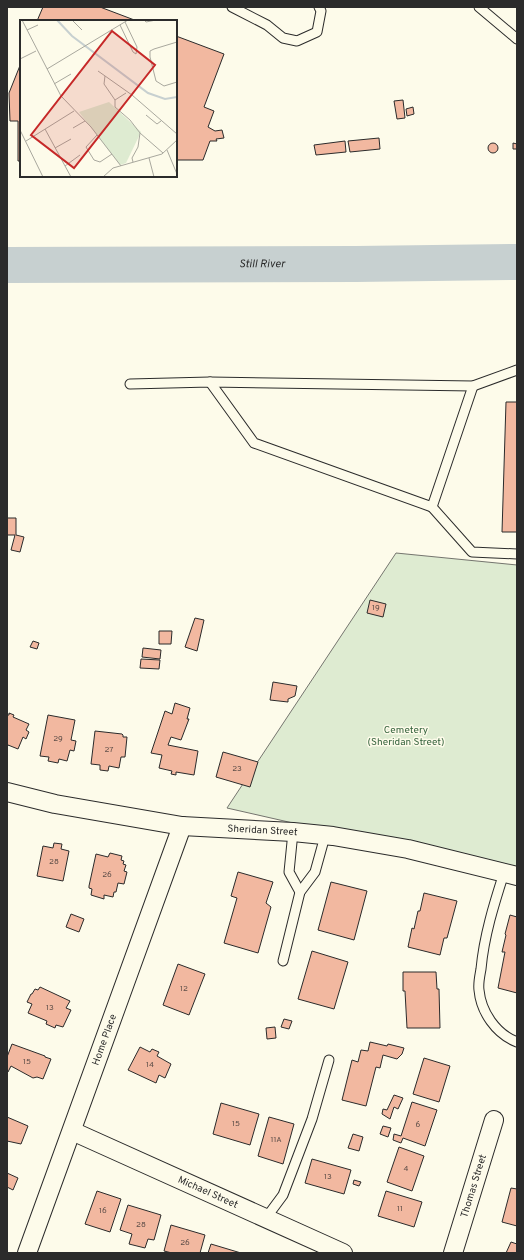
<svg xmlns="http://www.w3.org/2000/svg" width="524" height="1260" font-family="Overpass,sans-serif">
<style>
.green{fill:#deebd1;stroke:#74746e}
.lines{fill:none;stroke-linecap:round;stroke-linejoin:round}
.river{stroke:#c7d0d0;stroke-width:36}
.building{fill:#f2b8a0;stroke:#2b2b2b}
.lane-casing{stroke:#2b2b2b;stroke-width:11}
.street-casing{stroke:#2b2b2b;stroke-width:20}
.lane{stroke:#fdfbea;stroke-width:9}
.street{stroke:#fdfbea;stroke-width:18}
.labels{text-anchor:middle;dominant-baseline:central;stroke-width:3;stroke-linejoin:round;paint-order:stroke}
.number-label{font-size:8px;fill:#5d4e48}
.park-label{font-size:10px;fill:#34623c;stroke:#fdfbea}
.street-label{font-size:10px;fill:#2b2b2b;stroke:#fdfbea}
.water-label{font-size:11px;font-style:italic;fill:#2b2b2b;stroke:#fdfbea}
.inset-river{fill:none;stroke:#c7d0d0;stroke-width:2}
.inset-road{fill:none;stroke:#a9a89e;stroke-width:1}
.view{fill:#c62828;fill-opacity:0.15;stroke:#c62828;stroke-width:2}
.inset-edge{fill:none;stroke:#2b2b2b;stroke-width:2}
</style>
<rect width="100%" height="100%" fill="#fdfbea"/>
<!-- green -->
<polygon class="green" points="396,553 517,565 517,874 227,808"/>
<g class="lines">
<!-- river -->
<path class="river" id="s1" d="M7,265L356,264L517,262"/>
</g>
<!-- building -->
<g class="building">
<polygon points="43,7 100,7 137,21 37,21"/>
<polygon points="176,36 224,54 204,107 214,111 208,127 215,131 222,130 224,138 216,139 217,141 210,141 203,160 176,160"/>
<polygon points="21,63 21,161 18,161 18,121 10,121 9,93"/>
<polygon points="403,100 405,118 397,119 394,101"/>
<polygon points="413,107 414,114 407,116 406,109"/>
<polygon points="379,138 380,149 350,152 348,141"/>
<polygon points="345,141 346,152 316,155 314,145"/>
<circle cx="493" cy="148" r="5"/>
<polygon points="513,143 517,144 517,149 513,149"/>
<polygon points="506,402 517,402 517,532 502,532"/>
<polygon points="7,518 16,518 16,535 24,537 20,552 11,550 15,535 7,535"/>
<polygon points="370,600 386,604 383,617 367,613"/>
<polygon points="195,618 204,620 197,651 185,647"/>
<polygon points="159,631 172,631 171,644 159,644"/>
<polygon points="33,641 39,643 37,649 30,647"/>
<polygon points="143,648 161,650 160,659 142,657"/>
<polygon points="141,659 160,660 159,669 140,668"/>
<polygon points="273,682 297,686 295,696 288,699 288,702 270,700"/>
<polygon points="175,703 190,708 187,719 189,719 181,740 171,737 168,745 198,751 194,775 176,772 176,775 171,774 172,771 159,768 162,755 151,753 165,711 172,714"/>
<polygon points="9,713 14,715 13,717 29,724 26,730 29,732 26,739 23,737 18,749 8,745 7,748 7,715 9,715"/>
<polygon points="48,715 75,720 71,740 76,741 74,751 70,750 67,761 59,759 58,763 48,761 49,757 40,756"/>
<polygon points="95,731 122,734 123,735 123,737 127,737 125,757 121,757 119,768 109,766 108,771 100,770 100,765 91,764"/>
<polygon points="223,752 258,762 250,787 216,777"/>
<polygon points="54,843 62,844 61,849 69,851 63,881 37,876 43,846 53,848"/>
<polygon points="110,853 122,856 121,860 124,861 123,864 126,865 124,871 127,872 124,884 118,883 116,892 114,892 113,897 104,895 104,899 91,895 92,889 89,888 89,886 96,854 108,857"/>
<polygon points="238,872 273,882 266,903 271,907 258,953 224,943 237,898 231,896"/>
<polygon points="331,882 367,891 354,940 318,930"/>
<polygon points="424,893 457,901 447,938 444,938 440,955 408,947 412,928 414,929 418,911 420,911"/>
<polygon points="71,914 84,919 79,932 66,927"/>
<polygon points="510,915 517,917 517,993 498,988 505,952 502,952 506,935 505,934"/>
<polygon points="312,951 348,962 334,1009 298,999"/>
<polygon points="178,964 205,974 189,1015 163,1005"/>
<polygon points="403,972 436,972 437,989 439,989 440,1028 407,1028 405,991 403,991"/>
<polygon points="40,987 70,1001 66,1008 71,1010 63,1027 56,1025 55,1028 46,1024 47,1021 28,1013 32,1004 27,1002 31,994 32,994 35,989 38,990"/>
<polygon points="284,1019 292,1021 289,1029 281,1027"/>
<polygon points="275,1027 276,1038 267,1039 266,1028"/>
<polygon points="370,1042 387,1046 388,1044 404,1048 402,1054 397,1059 383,1055 380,1068 376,1067 366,1106 342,1100 352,1060 358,1062 361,1050 368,1051"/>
<polygon points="12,1044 45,1056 45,1057 51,1059 43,1079 37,1077 33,1078 11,1066 8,1072 7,1072 7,1057"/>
<polygon points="140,1047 150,1052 152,1049 159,1052 157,1056 171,1064 165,1078 159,1075 156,1083 128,1070"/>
<polygon points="424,1058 450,1066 439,1102 413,1094"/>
<polygon points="394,1095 403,1098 398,1109 394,1107 390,1119 382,1114 383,1109 387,1110"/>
<polygon points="412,1102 437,1110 425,1146 403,1138 401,1143 393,1140 394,1134 401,1136"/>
<polygon points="221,1103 259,1114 250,1145 213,1134"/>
<polygon points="7,1117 28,1126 21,1144 7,1141"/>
<polygon points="269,1117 294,1124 283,1164 258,1156"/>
<polygon points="383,1126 391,1128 388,1137 380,1134"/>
<polygon points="353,1134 363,1137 359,1151 348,1148"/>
<polygon points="399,1147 424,1156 412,1191 387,1182"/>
<polygon points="312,1159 351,1170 344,1194 305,1183"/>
<polygon points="7,1173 18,1178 13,1190 7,1187"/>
<polygon points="354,1180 361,1182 359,1186 353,1184"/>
<polygon points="511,1188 517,1189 517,1226 502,1222"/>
<polygon points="97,1191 121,1199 110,1232 85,1224"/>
<polygon points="386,1191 422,1202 414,1227 378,1216"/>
<polygon points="128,1205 161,1215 154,1240 148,1239 145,1248 129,1244 132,1234 120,1230"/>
<polygon points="171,1225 205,1235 200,1253 172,1253 164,1251"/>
<polygon points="511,1242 517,1244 517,1253 506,1253"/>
<polygon points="211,1244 241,1253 208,1253"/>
</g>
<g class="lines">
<!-- lane casing -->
<g class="lane-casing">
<g id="lane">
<polyline points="232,7 267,25 283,38 297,41 317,32 321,11 319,7"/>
<polyline points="479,7 517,39"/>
<polyline points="210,382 254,443 432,507 473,386"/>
<polyline points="130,384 210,382 473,386 517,370"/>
<polyline points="432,507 472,552 517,554"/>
<polyline points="293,832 289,872 300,892"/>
<path d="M504,873C494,904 484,936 481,969C480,975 478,983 479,990C481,1012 496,1034 517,1042"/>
<polyline points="283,961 300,892 315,872 325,836"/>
<polyline points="266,1218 283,1195 312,1119 329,1060"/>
</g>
</g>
<!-- street casing -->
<g class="street-casing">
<g id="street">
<path id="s2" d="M7,792L55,804L182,826L293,832L333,836L408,849L517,876"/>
<path id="s3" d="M72,1131L343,1253"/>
<path id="s4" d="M27,1253L182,826"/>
<path id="s5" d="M453,1253L494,1120"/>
</g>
</g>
<!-- lane -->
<use href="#lane" class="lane"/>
<!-- street -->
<use href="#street" class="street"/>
</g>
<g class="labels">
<!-- number labels -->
<g class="number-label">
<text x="376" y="608">19</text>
<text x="58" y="739">29</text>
<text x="109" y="750">27</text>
<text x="237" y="769">23</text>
<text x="54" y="862">28</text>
<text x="107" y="875">26</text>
<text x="184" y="989">12</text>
<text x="50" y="1008">13</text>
<text x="27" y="1062">15</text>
<text x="150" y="1065">14</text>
<text x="236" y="1124">15</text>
<text x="418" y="1125">6</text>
<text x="276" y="1140">11A</text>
<text x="406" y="1169">4</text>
<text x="328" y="1177">13</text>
<text x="400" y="1209">11</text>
<text x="103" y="1211">16</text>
<text x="141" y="1225">28</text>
<text x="185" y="1243">26</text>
</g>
<!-- park labels -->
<g class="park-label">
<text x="406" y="730">Cemetery<tspan x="406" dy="12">(Sheridan Street)</tspan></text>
</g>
<!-- street labels -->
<g class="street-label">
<text stroke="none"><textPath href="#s2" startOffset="259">Sheridan Street</textPath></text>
<text stroke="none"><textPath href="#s4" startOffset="227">Home Place</textPath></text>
<text stroke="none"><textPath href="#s5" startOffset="70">Thomas Street</textPath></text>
<text stroke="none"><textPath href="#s3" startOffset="149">Michael Street</textPath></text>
</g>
<!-- water labels -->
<g class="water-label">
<text stroke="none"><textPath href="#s1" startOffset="255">Still River</textPath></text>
</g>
</g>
<!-- overview -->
<g transform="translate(20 20)">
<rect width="157" height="157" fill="#fdfbea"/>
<path d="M89,82L121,112L106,143L100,145L59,92Z" fill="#deebd1"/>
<path class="inset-river" d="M37,0L52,16L128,73L145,79L157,77"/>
<path class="inset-road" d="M2,0L41,76L71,107L101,146M52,0L62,10M124,0L126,2L136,0M100,5L113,32L116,34L117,27L105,2M7,10L18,5M157,22L134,29L130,31V37L136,61L144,66L157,62M0,39L16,31M27,49L108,0M78,51L112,75L157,114M85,56L84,64L95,80L106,73M34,64L51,54M95,80V87L110,100L120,113L143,133M126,95L137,104L141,101M53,108L65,101M25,109L51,157M0,110L23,157M77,115L66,127L74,140L80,142L92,134M6,121L54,91M35,128L51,119M147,130L157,154M129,138L134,157M113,142L112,138L118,127L120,113M45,146L60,135M83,157L93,148L142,134L157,120"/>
<path class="view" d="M92,11L135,45L54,148L11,115Z"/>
<rect width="157" height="157" class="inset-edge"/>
</g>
<!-- border -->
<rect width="524" height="1260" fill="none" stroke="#2b2b2b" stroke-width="16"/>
</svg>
